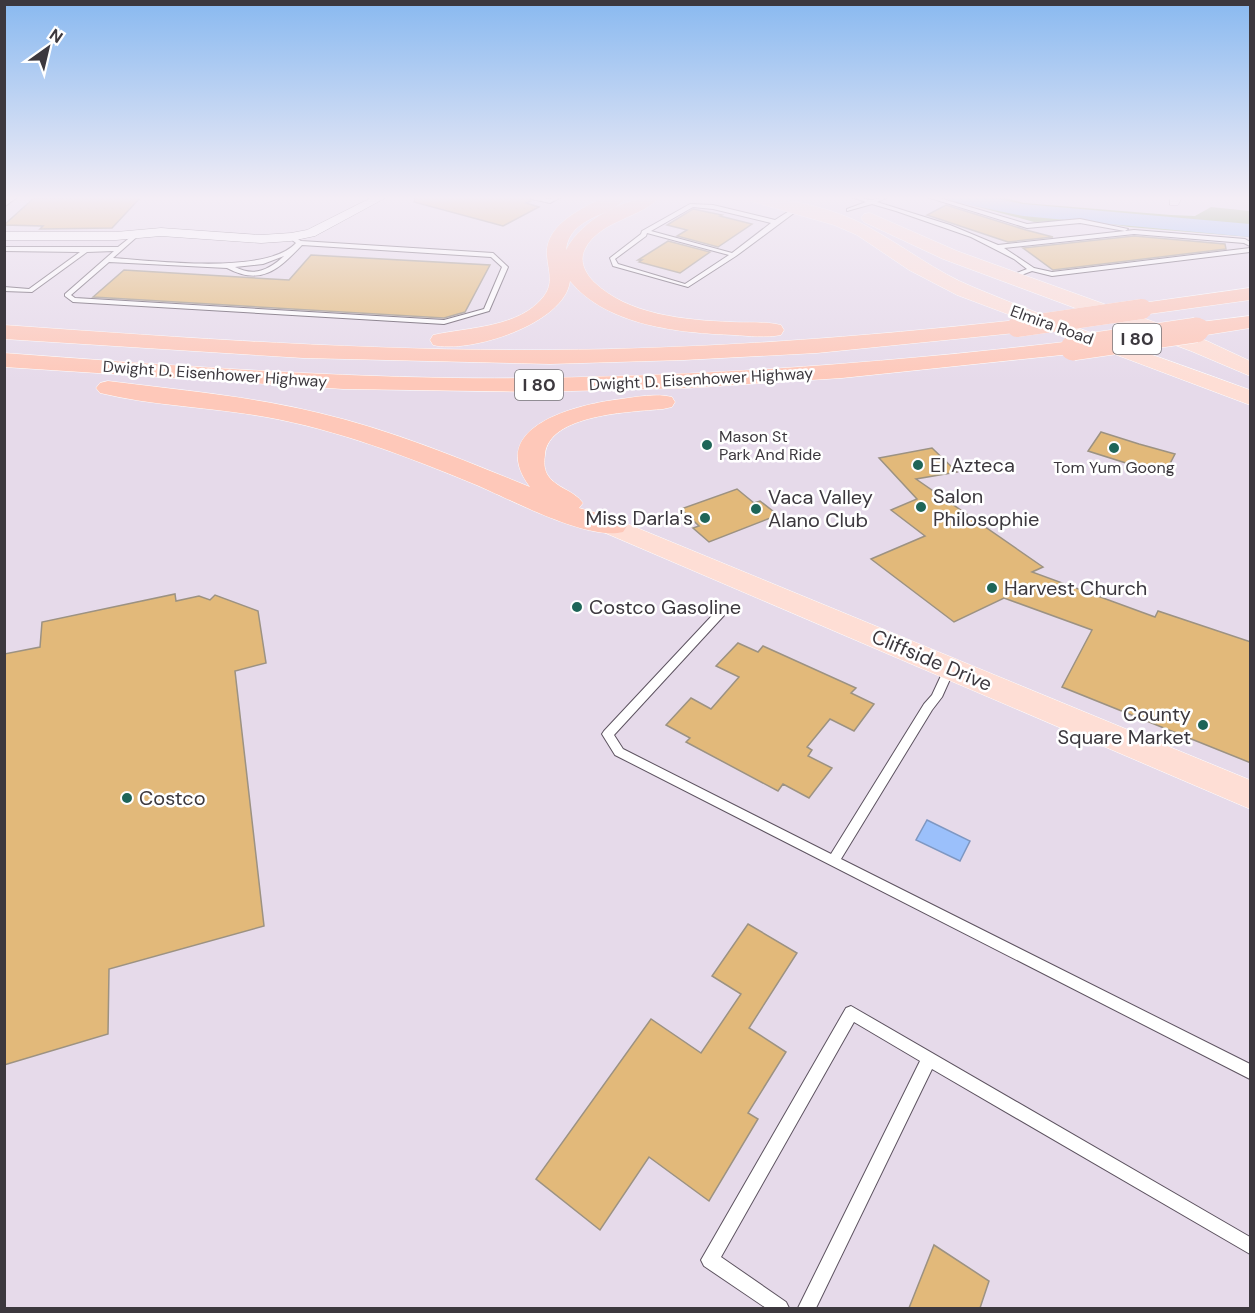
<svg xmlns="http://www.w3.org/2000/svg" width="1255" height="1313" font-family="'DM Sans',sans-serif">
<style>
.forest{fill:#8aa767}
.water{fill:#9bc0fb;stroke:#7e97c2;stroke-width:1.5}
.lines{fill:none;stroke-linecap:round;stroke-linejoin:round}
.river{fill:#9bc0fb;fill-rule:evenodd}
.building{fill:#e2b97a;stroke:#9c9282;stroke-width:1.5}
.service-casing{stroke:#5d5360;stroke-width:2}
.minor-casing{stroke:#5d5360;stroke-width:1}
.primary-casing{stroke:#fff;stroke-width:1}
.motorway-casing{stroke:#fff;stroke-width:1}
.service{fill:#fff;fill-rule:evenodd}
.minor{fill:#fff;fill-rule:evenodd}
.primary{fill:#feded5;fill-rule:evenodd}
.motorway{fill:#fec8b9;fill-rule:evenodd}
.motorway-bridge-far1-casing{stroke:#fff;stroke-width:20;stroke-linecap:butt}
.motorway-bridge-casing{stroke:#fff;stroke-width:26;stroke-linecap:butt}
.motorway-bridge-far1{stroke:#fec8b9;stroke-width:20}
.motorway-bridge{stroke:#fec8b9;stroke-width:25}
.poi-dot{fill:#1e6558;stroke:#fff;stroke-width:2}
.labels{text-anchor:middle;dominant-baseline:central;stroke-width:5;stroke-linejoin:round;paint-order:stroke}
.far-street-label{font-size:16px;fill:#3c383e;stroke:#fff}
.far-poi-label{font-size:16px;fill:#3c383e;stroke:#fff;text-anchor:start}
.shield{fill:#fff;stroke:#767478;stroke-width:1.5}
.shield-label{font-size:18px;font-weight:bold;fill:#3c383e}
.poi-label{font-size:20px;fill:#3c383e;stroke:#fff;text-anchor:start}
.street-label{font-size:20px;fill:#3c383e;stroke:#fff}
</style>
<rect width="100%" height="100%" fill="#e6daea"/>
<!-- forest -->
<polygon class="forest" points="942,197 1002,197 1024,203 1171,215 1195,216 1211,207 1250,211 1250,237 1129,227 1085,220 1034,222"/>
<!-- water -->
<polygon class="water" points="927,820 970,841 960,861 916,840"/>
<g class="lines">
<!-- river -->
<polygon class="river" points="947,197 988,197 1023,204 1250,224 1250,237 1023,216 950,201"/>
</g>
<!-- building -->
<g class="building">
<polygon points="141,197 112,228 40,229 43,226 4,225 34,198"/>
<polygon points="415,197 530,197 531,201 526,203 539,207 503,226 414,202"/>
<polygon points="946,205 1026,230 1053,237 1008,242 927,215"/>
<polygon points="693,209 722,215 720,216 752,224 718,247 677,236 687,230 667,225"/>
<polygon points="1134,236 1225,244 1226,249 1053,270 1023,248"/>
<polygon points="668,241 710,252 680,273 639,262 642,260 638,260"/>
<polygon points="311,255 490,265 465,312 444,318 93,297 124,270 289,280"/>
<polygon points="1101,432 1139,444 1175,454 1164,475 1088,451"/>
<polygon points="932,448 957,472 916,479 1043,567 1032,572 1155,617 1158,611 1251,642 1251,763 1062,687 1092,630 1004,598 954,622 871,559 925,536 891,510 917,499 879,458"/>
<polygon points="737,489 754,503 760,501 778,515 709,542 693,528 699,526 681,509"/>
<polygon points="175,594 176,601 199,596 210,600 215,595 258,611 266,663 235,671 264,926 109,969 108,1034 4,1065 4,654 40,647 42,622"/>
<polygon points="738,643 758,652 763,646 856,688 851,693 874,704 854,731 830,719 807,747 812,750 808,756 832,768 809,798 783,784 778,791 686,742 690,738 666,725 691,698 711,709 739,677 716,666"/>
<polygon points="748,924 797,953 749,1028 786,1052 748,1113 758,1119 709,1201 649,1157 600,1230 536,1179 651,1019 701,1053 741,994 712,976"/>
<polygon points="934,1245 989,1281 980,1308 909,1308"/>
</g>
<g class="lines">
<!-- service casing -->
<g class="service-casing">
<g id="service">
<polygon points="11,197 17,197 4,207 4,202"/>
<polygon points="532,197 549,199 554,197 561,197 550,203 532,199"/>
<path d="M852,197C859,197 866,200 873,200C878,199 882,197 888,197L877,202L950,225L998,245L1134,230L1245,239L1250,242V246L1244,243L1134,234L1004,248L1034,268L1052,272L1250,248V252L1052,276L1032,271L1011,279L1009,278V276L1027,269L1014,259L971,237L896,211L872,204L847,211V209L866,202Z"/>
<polygon points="927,197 936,197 1027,224 1080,219 1128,229 1125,231 1080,223 1027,228"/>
<path d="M690,204L713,205L775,220L797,206L802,207L736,256L688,287L613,266L610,258L641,234L642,231ZM693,207L713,209L771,223L732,253L651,231ZM647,233L729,255L685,284L618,264L615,259L646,236Z"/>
<path d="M137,232L140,234L139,235L113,258C156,261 267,275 296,243L288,237L291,235L301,241L493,253L508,267L489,311L444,324L73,302L65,296V294L114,251L87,252L32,292L4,291V287L29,289L80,252L4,251V247H118ZM302,245L491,257L502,267L484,309L444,320L75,298L71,295L109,262L227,268C261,286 278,270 302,245ZM284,256C269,270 254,277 235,267L263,264Z"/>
<polygon points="725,605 730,608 729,610 614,735 623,749 831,854 924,704 932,695 946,665 954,665 955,668 942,697 932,710 841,859 1250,1064 1250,1079 615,755 602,734 604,731 721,606"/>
<polygon points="851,1006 1250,1237 1250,1254 932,1069 816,1308 798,1308 920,1061 854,1022 721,1257 786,1302 789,1308 766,1308 704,1266 701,1260 846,1008"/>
</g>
</g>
<!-- minor casing -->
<g class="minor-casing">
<g id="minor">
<polygon points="373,197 387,197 315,236 291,241 261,243 161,236 116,240 4,240 4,232 116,232 161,228 261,235 291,233 307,230"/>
<polygon points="1170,197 1182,197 1178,205 1170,205"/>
</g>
</g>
<!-- primary casing -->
<g class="primary-casing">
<g id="primary">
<path d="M748,197C785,197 838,209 870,228C905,247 936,272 973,287C1064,325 1158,356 1250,390V405L957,295L909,270L857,235L834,225L750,201Z"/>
<polygon points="870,213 957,251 1207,341 1250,361 1250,376 1191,351 943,259 864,222 861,218 864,214"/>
<polygon points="613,518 1250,780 1250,809 603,532 599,526 603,520"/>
</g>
</g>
<!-- motorway casing -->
<g class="motorway-casing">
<g id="motorway">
<path d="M605,197H627C611,218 570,215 566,250C582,219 625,197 659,197C645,217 599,220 585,249C579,261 585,273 594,282C628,315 685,320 731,322C747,323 765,321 781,325L784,330L781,335C766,338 749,336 734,335C680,333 607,326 570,281C565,324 469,354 433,345L430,340L433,335C468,327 520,328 544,296C554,283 548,270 547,256C544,225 582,208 605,197Z"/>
<polygon points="1250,288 1250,300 1142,315 1134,314 1131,309 1134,304 1142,303"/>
<polygon points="1250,316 1250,328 1200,336 1192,334 1189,329 1192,324 1200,322"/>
<path d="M1017,320L1025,322L1028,327L1025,332L817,353L684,360L550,364L303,358L4,339V325C186,338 367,351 549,350C706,349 862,337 1017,320Z"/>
<path d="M1073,341L1081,343L1084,348L1081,353L842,378L688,388L534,392L343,389L4,367V353C155,364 305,376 456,378C662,380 868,365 1073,341Z"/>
<path d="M108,381C179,390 250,396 319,413C392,430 461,459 530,487C484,426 579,404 621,399C637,397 656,393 672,397L675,402L672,407L663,409C631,412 548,414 545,455C544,462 544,468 547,474C555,488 574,490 583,503L579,508L623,520L627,526L623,532C587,541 510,499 474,484C406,456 338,430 266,417C211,407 153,406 100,393L96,388L100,383Z"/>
</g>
</g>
<!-- service -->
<use href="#service" class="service"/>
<!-- minor -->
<use href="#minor" class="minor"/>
<!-- primary -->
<use href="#primary" class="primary"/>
<!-- motorway -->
<use href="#motorway" class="motorway"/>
<!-- motorway-bridge-far1 casing -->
<g class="motorway-bridge-far1-casing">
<g id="motorway-bridge-far1">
<polyline points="1017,327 1142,309"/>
<polyline points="1186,331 1200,329"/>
</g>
</g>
<!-- motorway-bridge casing -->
<g class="motorway-bridge-casing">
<polyline id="motorway-bridge" points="1073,348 1196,330"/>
</g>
<!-- motorway-bridge-far1 -->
<use href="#motorway-bridge-far1" class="motorway-bridge-far1"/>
<!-- motorway-bridge -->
<use href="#motorway-bridge" class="motorway-bridge"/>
</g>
<!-- sky -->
<linearGradient id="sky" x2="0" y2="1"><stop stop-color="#89b9f0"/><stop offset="0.52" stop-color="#f4eef6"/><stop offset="1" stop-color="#f4eef6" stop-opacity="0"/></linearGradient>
<rect width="1255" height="381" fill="url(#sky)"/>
<!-- markers -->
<g class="poi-dot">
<circle cx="707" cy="445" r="6"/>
<circle cx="1114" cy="448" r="6"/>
<circle cx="918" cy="465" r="6"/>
<circle cx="921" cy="507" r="6"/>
<circle cx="756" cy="509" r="6"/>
<circle cx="705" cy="518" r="6"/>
<circle cx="992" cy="588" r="6"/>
<circle cx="577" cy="607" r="6"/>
<circle cx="1203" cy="725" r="6"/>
<circle cx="127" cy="798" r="6"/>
</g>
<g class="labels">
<!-- far-street labels -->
<g class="far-street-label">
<text transform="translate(1052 325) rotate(20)">Elmira Road</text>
<text transform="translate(215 374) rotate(4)">Dwight D. Eisenhower Highway</text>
<text transform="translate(701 379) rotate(-3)">Dwight D. Eisenhower Highway</text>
</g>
<!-- far-poi labels -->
<g class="far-poi-label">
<text x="719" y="436">Mason St<tspan x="719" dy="18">Park And Ride</tspan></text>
<text x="1114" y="467" text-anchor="middle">Tom Yum Goong</text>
</g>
<!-- shield labels -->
<g class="shield">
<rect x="1113" y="324" width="48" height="30" rx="4.5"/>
<rect x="515" y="370" width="48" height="30" rx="4.5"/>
</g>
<g class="shield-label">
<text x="1137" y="339">I 80</text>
<text x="539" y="385">I 80</text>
</g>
<!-- poi labels -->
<g class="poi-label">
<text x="930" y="465">El Azteca</text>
<text x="933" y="496">Salon<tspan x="933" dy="23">Philosophie</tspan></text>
<text x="768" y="497">Vaca Valley<tspan x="768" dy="23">Alano Club</tspan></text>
<text x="693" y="518" text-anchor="end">Miss Darla's</text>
<text x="1004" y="588">Harvest Church</text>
<text x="589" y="607">Costco Gasoline</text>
<text x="1191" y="714" text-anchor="end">County<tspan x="1191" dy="23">Square Market</tspan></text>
<text x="139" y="798">Costco</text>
</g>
<!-- street labels -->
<g class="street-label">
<text transform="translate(932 660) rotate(23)">Cliffside Drive</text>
</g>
</g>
<!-- border -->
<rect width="1255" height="1313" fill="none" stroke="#3c383e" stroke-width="12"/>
<!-- north arrow -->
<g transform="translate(48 48) rotate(34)" stroke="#ffffff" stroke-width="4.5" paint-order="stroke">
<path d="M0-4.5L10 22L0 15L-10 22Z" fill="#3c383e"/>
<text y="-9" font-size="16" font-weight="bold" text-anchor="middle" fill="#3c383e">N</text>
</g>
</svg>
